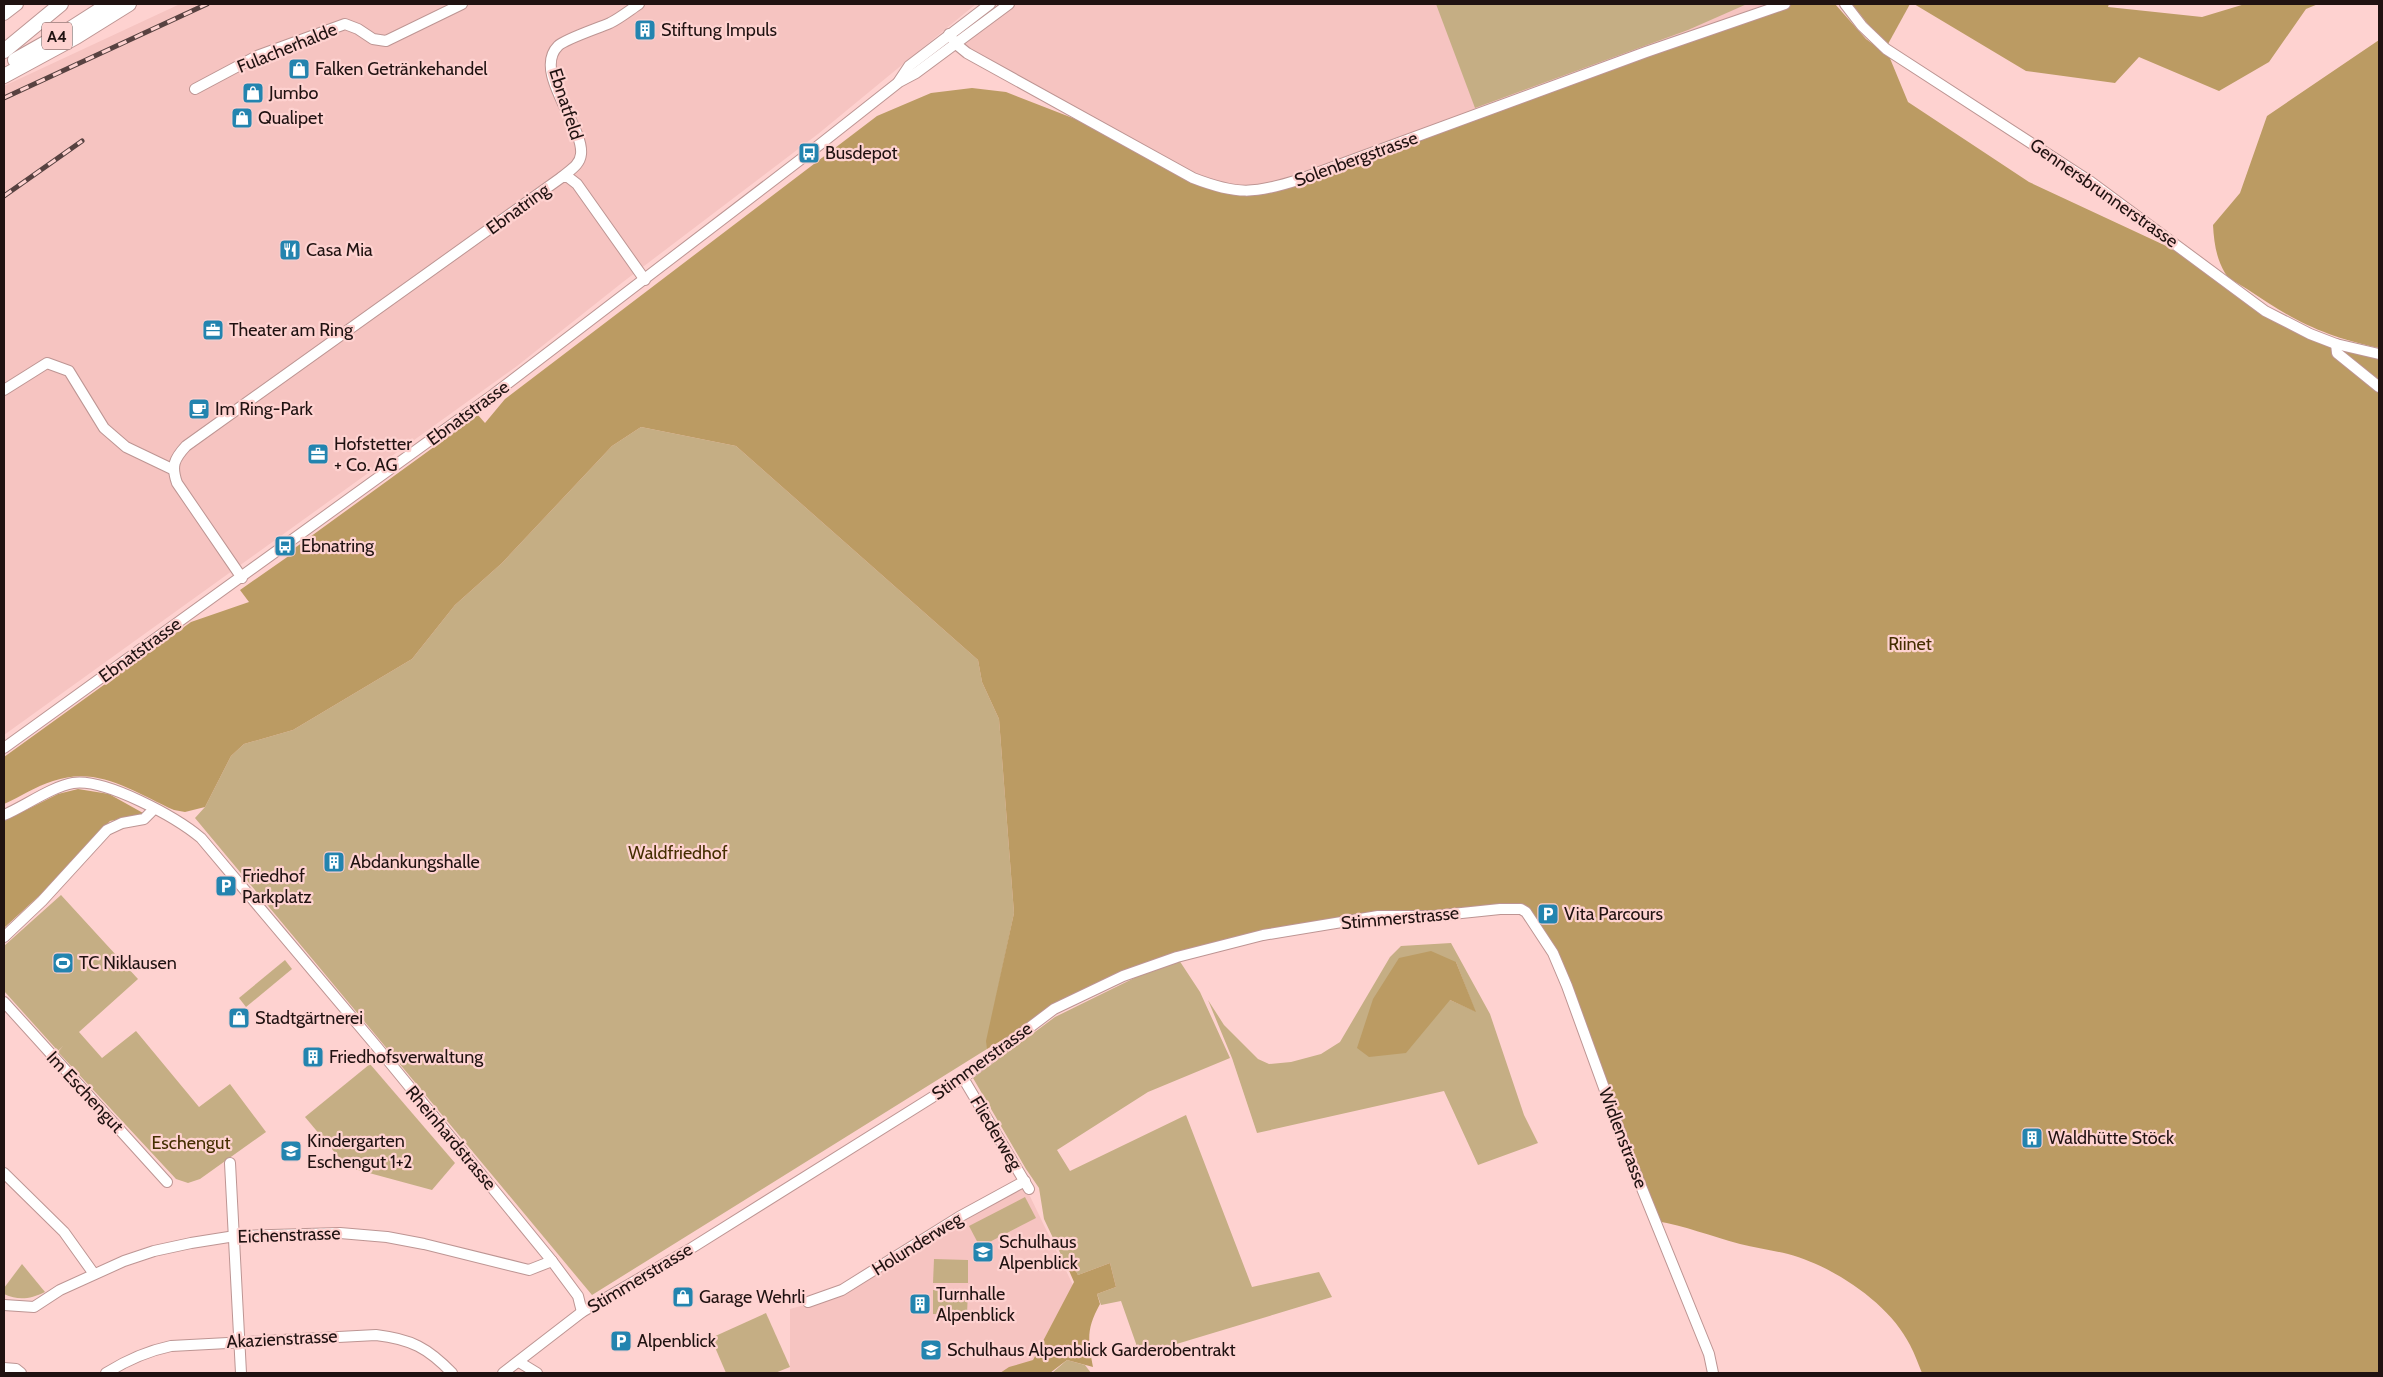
<svg xmlns="http://www.w3.org/2000/svg" width="2383" height="1377" font-family="Cabin,sans-serif">
<style>
.built{fill:#f6c4c1}
.green{fill:#c5ae84;fill-rule:evenodd}
.forest{fill:#bb9b63}
.lines{fill:none;stroke-linecap:round;stroke-linejoin:round}
.minor-casing{stroke:#bd9593;stroke-width:12}
.major-casing{stroke:#bd9593;stroke-width:14}
.highway-casing{stroke:#bd9593;stroke-width:16}
.minor{stroke:#fff;stroke-width:10}
.major{stroke:#fff;stroke-width:12}
.highway{stroke:#fff;stroke-width:14}
.rail-casing{stroke:#584241;stroke-width:5}
.rail{stroke:#fed2d0;stroke-width:3;stroke-dasharray:9;stroke-linecap:butt}
.labels{text-anchor:middle;dominant-baseline:central;stroke-width:4.5;stroke-linejoin:round;paint-order:stroke}
.shield{fill:#fed2d0;stroke:#634c4a;stroke-width:1}
.shield-label{font-size:16px;font-weight:bold;fill:#201211}
.poi-label{font-size:18px;fill:#201211;stroke:#fed2d0;text-anchor:start}
.street-label{font-size:18px;fill:#201211;stroke:#fed2d0}
.park-label{font-size:18px;fill:#442e00;stroke:#fed2d0}
</style>
<rect width="100%" height="100%" fill="#fed2d0"/>
<!-- built -->
<g class="built">
<polygon points="180,4 976,4 818,134 623,282 517,366 4,735 4,86"/>
<polygon points="999,4 1766,4 1465,119 1267,190 1218,187 951,40"/>
<polygon points="1025,1186 1073,1285 1033,1360 1010,1373 790,1373 790,1309 843,1294 963,1218"/>
</g>
<!-- green -->
<g class="green">
<polygon points="1436,4 1747,4 1688,30 1475,108"/>
<polygon points="641,427 736,446 978,660 982,682 999,719 1014,913 987,1041 987,1049 592,1295 195,818 205,807 231,756 244,744 293,730 412,659 455,605 502,563 612,446"/>
<polygon points="61,895 138,979 79,1032 102,1058 136,1031 199,1107 230,1084 266,1132 200,1179 188,1183 176,1179 58,1052 63,1046 58,1051 4,991 4,946"/>
<path d="M1451,943L1490,1014L1524,1115L1538,1143L1478,1165L1444,1091L1257,1133L1232,1058L1208,1000L1224,1025L1258,1059L1269,1064L1291,1062L1321,1054L1340,1042L1390,957L1401,946ZM1456,962L1475,1011L1450,1000Z"/>
<polygon points="1177,957 1200,992 1230,1058 1148,1092 1057,1150 1070,1171 1186,1115 1252,1287 1319,1272 1332,1297 1140,1355 1121,1301 1101,1305 1097,1294 1116,1287 1110,1263 1078,1275 1069,1258 1063,1259 1044,1219 1039,1188 1026,1169 973,1078 1055,1017"/>
<polygon points="285,960 292,969 246,1007 239,998"/>
<polygon points="370,1064 455,1163 432,1190 347,1167 305,1117"/>
<polygon points="1025,1197 1036,1218 980,1247 969,1226"/>
<polygon points="934,1259 968,1260 968,1283 933,1283"/>
<path d="M22,1264L45,1292C30,1299 19,1301 4,1294V1288Z"/>
<polygon points="933,1290 968,1291 967,1314 933,1314"/>
<polygon points="766,1313 790,1367 775,1373 726,1373 711,1338"/>
<polygon points="1067,1360 1085,1365 1091,1373 1052,1373"/>
</g>
<!-- forest -->
<g class="forest">
<path d="M1785,4H1835L1866,39L1889,56L1908,102L2029,182L2177,251L2288,328L2319,343L2379,358V1373H1922C1918,1364 1915,1354 1910,1345C1889,1303 1833,1266 1788,1254C1772,1250 1756,1248 1740,1244C1711,1236 1685,1226 1656,1221L1567,986L1526,912L1378,916L1177,957L1054,1009L987,1049L986,1041L1014,913L999,719L982,682L978,660L736,446L641,427L612,446L502,563L455,605L412,659L293,730L244,744L231,756L205,807L185,812L174,810C134,792 98,765 53,781C36,786 20,797 4,804V757L191,622L249,602L240,590L293,553L292,550L478,415L485,423L505,399L877,116L931,93L972,88L1006,92L1119,136L1193,178L1258,192Z"/>
<polygon points="1852,4 1910,4 1888,44 1871,28"/>
<polygon points="1914,4 2109,4 2108,7 2202,17 2245,4 2318,4 2306,9 2269,62 2219,91 2139,57 2115,83 2026,71"/>
<path d="M2379,40V348C2323,336 2294,321 2247,289C2240,284 2229,280 2225,273C2216,258 2214,242 2213,225L2240,193L2267,116Z"/>
<polygon points="78,789 109,794 143,813 142,815 110,821 41,894 4,928 4,821 58,794"/>
<polygon points="1431,951 1456,962 1476,1012 1450,1000 1406,1053 1369,1057 1357,1048 1373,999 1399,958"/>
<path d="M1069,1258L1078,1275L1110,1263L1116,1287L1097,1294L1100,1304C1086,1329 1088,1340 1093,1367L1067,1360L1050,1373H1000L1009,1367L1033,1360L1074,1282L1064,1259Z"/>
</g>
<g class="lines">
<!-- minor casing -->
<g class="minor-casing">
<g id="minor">
<polyline points="1845,4 1862,26 1886,49 2091,182 2265,311 2310,334 2336,344 2379,354"/>
<path d="M949,34L956,44L967,53L1193,178C1237,195 1254,194 1298,180L1646,52L1785,4"/>
<polyline points="899,81 909,66 990,4"/>
<polyline points="195,89 257,56 345,24 358,29 373,39 386,41 462,4"/>
<path d="M562,177C570,170 580,165 581,154C584,126 532,72 558,46C565,39 599,28 610,23C620,18 630,10 639,4"/>
<polyline points="2336,344 2337,353 2379,387"/>
<polyline points="4,390 47,363 69,371 104,428 126,447 172,469"/>
<path d="M242,578L177,483C171,466 174,459 186,446L562,177H568L577,184L645,280"/>
<polyline points="4,748 494,394 809,153 899,82 916,73 1009,4"/>
<path d="M4,815C25,806 51,787 73,783C105,778 176,817 201,838L377,1047L552,1261L578,1296L582,1312"/>
<polyline points="4,937 42,901 107,830 122,823 144,819 154,809"/>
<polyline points="4,1002 167,1182"/>
<polyline points="963,1078 1029,1189"/>
<polyline points="230,1163 241,1373"/>
<polyline points="4,1173 64,1232 94,1274"/>
<polyline points="808,1302 842,1290 959,1217 1025,1181"/>
<polyline points="4,1305 34,1307 60,1290 124,1261 154,1251 191,1243 235,1236 340,1233 387,1237 424,1244 529,1270 552,1261"/>
<polyline points="519,1362 537,1373"/>
<polyline points="4,1368 16,1369 21,1373"/>
<path d="M106,1373C127,1360 147,1351 171,1346L376,1335C411,1339 428,1348 452,1373"/>
<polyline points="503,1373 582,1312 690,1249 963,1078 1054,1009 1123,976 1177,957 1263,935 1378,916 1433,916 1500,909 1521,909 1526,912 1553,953 1567,986 1628,1154 1709,1354 1713,1373"/>
</g>
</g>
<!-- major casing -->
<g class="major-casing">
<polyline id="major" points="4,14 17,4"/>
</g>
<!-- highway casing -->
<g class="highway-casing">
<g id="highway">
<polyline points="4,51 61,4"/>
<polyline points="15,60 70,29 109,4"/>
<polyline points="4,76 76,37 129,4"/>
</g>
</g>
<!-- minor -->
<use href="#minor" class="minor"/>
<!-- major -->
<use href="#major" class="major"/>
<!-- highway -->
<use href="#highway" class="highway"/>
<!-- rail casing -->
<g class="rail-casing">
<g id="rail">
<polyline points="4,98 207,4"/>
<polyline points="4,196 82,141"/>
</g>
</g>
<!-- rail -->
<use href="#rail" class="rail"/>
</g>
<!-- icons -->
<defs>
<g id="building-square" transform="scale(1.125)"><rect x="-9" y="-9" width="18" height="18" rx="4" fill="#2384af" stroke="#fed2d0"/><path d="M-4-6H4V6H1V3H-1V6H-4ZM-2.5-4.3h1.7v1.8h-1.7ZM.8-4.3h1.7v1.8H.8ZM-2.5-1h1.7V.8h-1.7ZM.8-1h1.7V.8H.8Z" fill="#fff"/></g>
<g id="shop-square" transform="scale(1.125)"><rect x="-9" y="-9" width="18" height="18" rx="4" fill="#2384af" stroke="#fed2d0"/><path d="M-5-2.5h2.3a2.7 3.5 0 0 1 5.4 0H5L5.5 6h-11ZM-1.5-2.5h3a1.5 2.3 0 0 0-3 0Z" fill="#fff"/></g>
<g id="bus-square" transform="scale(1.125)"><rect x="-9" y="-9" width="18" height="18" rx="4" fill="#2384af" stroke="#fed2d0"/><path d="M-5-6H5V4H4V6H2V4H-2V6H-4V4H-5ZM-3.5-4V0h7V-4ZM-3.5 1.2v1.5H-2V1.2ZM2 1.2v1.5H3.5V1.2Z" fill="#fff"/></g>
<g id="restaurant-square" transform="scale(1.125)"><rect x="-9" y="-9" width="18" height="18" rx="4" fill="#2384af" stroke="#fed2d0"/><path d="M-5-6h1v4h1v-4h1v4h1v-4h1v5L-1.5 .5V6h-2V.5L-5-1ZM5-6V6H3V1.5H1.5Q1.5-4 5-6Z" fill="#fff"/></g>
<g id="office-square" transform="scale(1.125)"><rect x="-9" y="-9" width="18" height="18" rx="4" fill="#2384af" stroke="#fed2d0"/><path d="M-6-3h4V-5.5h4V-3h4V5H-6ZM-1-4.5V-3h2v-1.5ZM-6 0V1H6V0Z" fill="#fff"/></g>
<g id="cafe-square" transform="scale(1.125)"><rect x="-9" y="-9" width="18" height="18" rx="4" fill="#2384af" stroke="#fed2d0"/><path d="M-5.5-4.5H6V0H3Q3 3.5 0 3.5H-2.5Q-5.5 3.5-5.5 0ZM3-3.2v2h1.7v-2ZM-6 4.5H4V6H-6Z" fill="#fff"/></g>
<g id="parking-square" transform="scale(1.125)"><rect x="-9" y="-9" width="18" height="18" rx="4" fill="#2384af" stroke="#fed2d0"/><path d="M-3.5-5.5H1a3.5 3.5 0 0 1 0 7H-1V5.5H-3.5ZM-1-3.4V-.6H.8a1.4 1.4 0 0 0 0-2.8Z" fill="#fff"/></g>
<g id="stadium-square" transform="scale(1.125)"><rect x="-9" y="-9" width="18" height="18" rx="4" fill="#2384af" stroke="#fed2d0"/><path d="M0-5a6.5 5 0 1 0 0 10a6.5 5 0 1 0 0-10ZM-3.5-1.8h7v3.6h-7Z" fill="#fff"/></g>
<g id="school-square" transform="scale(1.125)"><rect x="-9" y="-9" width="18" height="18" rx="4" fill="#2384af" stroke="#fed2d0"/><path d="M0-5L7-2L0 1L-7-2ZM-4 1L0 2.5L4 1V4Q0 6-4 4Z" fill="#fff"/></g>
</defs>
<g fill-rule="evenodd">
<use href="#building-square" x="645" y="30"/>
<use href="#shop-square" x="299" y="69"/>
<use href="#shop-square" x="253" y="93"/>
<use href="#shop-square" x="242" y="118"/>
<use href="#bus-square" x="809" y="153"/>
<use href="#restaurant-square" x="290" y="250"/>
<use href="#office-square" x="213" y="330"/>
<use href="#cafe-square" x="199" y="409"/>
<use href="#office-square" x="318" y="454"/>
<use href="#bus-square" x="285" y="546"/>
<use href="#building-square" x="334" y="862"/>
<use href="#parking-square" x="226" y="886"/>
<use href="#parking-square" x="1548" y="914"/>
<use href="#stadium-square" x="63" y="963"/>
<use href="#shop-square" x="239" y="1018"/>
<use href="#building-square" x="313" y="1057"/>
<use href="#building-square" x="2032" y="1138"/>
<use href="#school-square" x="291" y="1151"/>
<use href="#school-square" x="983" y="1252"/>
<use href="#shop-square" x="683" y="1297"/>
<use href="#building-square" x="920" y="1304"/>
<use href="#parking-square" x="621" y="1341"/>
<use href="#school-square" x="931" y="1350"/>
</g>
<g class="labels">
<!-- shield labels -->
<rect class="shield" x="42" y="22.5" width="30" height="27" rx="4"/>
<g class="shield-label">
<text x="57" y="36">A4</text>
</g>
<!-- poi labels -->
<g class="poi-label">
<text x="661" y="30">Stiftung Impuls</text>
<text x="315" y="69">Falken Getränkehandel</text>
<text x="269" y="93">Jumbo</text>
<text x="258" y="118">Qualipet</text>
<text x="825" y="153">Busdepot</text>
<text x="306" y="250">Casa Mia</text>
<text x="229" y="330">Theater am Ring</text>
<text x="215" y="409">Im Ring-Park</text>
<text x="334" y="444">Hofstetter<tspan x="334" dy="21">+ Co. AG</tspan></text>
<text x="301" y="546">Ebnatring</text>
<text x="350" y="862">Abdankungshalle</text>
<text x="242" y="876">Friedhof<tspan x="242" dy="21">Parkplatz</tspan></text>
<text x="1564" y="914">Vita Parcours</text>
<text x="79" y="963">TC Niklausen</text>
<text x="255" y="1018">Stadtgärtnerei</text>
<text x="329" y="1057">Friedhofsverwaltung</text>
<text x="2048" y="1138">Waldhütte Stöck</text>
<text x="307" y="1141">Kindergarten<tspan x="307" dy="21">Eschengut 1+2</tspan></text>
<text x="999" y="1242">Schulhaus<tspan x="999" dy="21">Alpenblick</tspan></text>
<text x="936" y="1294">Turnhalle<tspan x="936" dy="21">Alpenblick</tspan></text>
<text x="699" y="1297">Garage Wehrli</text>
<text x="637" y="1341">Alpenblick</text>
<text x="947" y="1350">Schulhaus Alpenblick Garderobentrakt</text>
</g>
<!-- street labels -->
<g class="street-label">
<text transform="translate(287 48) rotate(-22)">Fulacherhalde</text>
<text transform="translate(566 104) rotate(72)">Ebnatfeld</text>
<text transform="translate(1356 159) rotate(-20)">Solenbergstrasse</text>
<text transform="translate(2104 193) rotate(35)">Gennersbrunnerstrasse</text>
<text transform="translate(518 209) rotate(-36)">Ebnatring</text>
<text transform="translate(468 413) rotate(-36)">Ebnatstrasse</text>
<text transform="translate(140 650) rotate(-36)">Ebnatstrasse</text>
<text transform="translate(1400 918) rotate(-5)">Stimmerstrasse</text>
<text transform="translate(982 1061) rotate(-36)">Stimmerstrasse</text>
<text transform="translate(85 1092) rotate(47)">Im Eschengut</text>
<text transform="translate(996 1133) rotate(59)">Fliederweg</text>
<text transform="translate(451 1138) rotate(50)">Rheinhardstrasse</text>
<text transform="translate(1623 1138) rotate(69)">Widlenstrasse</text>
<text transform="translate(289 1235) rotate(-2)">Eichenstrasse</text>
<text transform="translate(917 1244) rotate(-32)">Holunderweg</text>
<text transform="translate(640 1278) rotate(-31)">Stimmerstrasse</text>
<text transform="translate(282 1339) rotate(-3)">Akazienstrasse</text>
</g>
<!-- park labels -->
<g class="park-label">
<text x="1910" y="644">Riinet</text>
<text x="678" y="853">Waldfriedhof</text>
<text x="191" y="1143">Eschengut</text>
</g>
</g>
<!-- border -->
<rect width="2383" height="1377" fill="none" stroke="#201211" stroke-width="10"/>
</svg>
